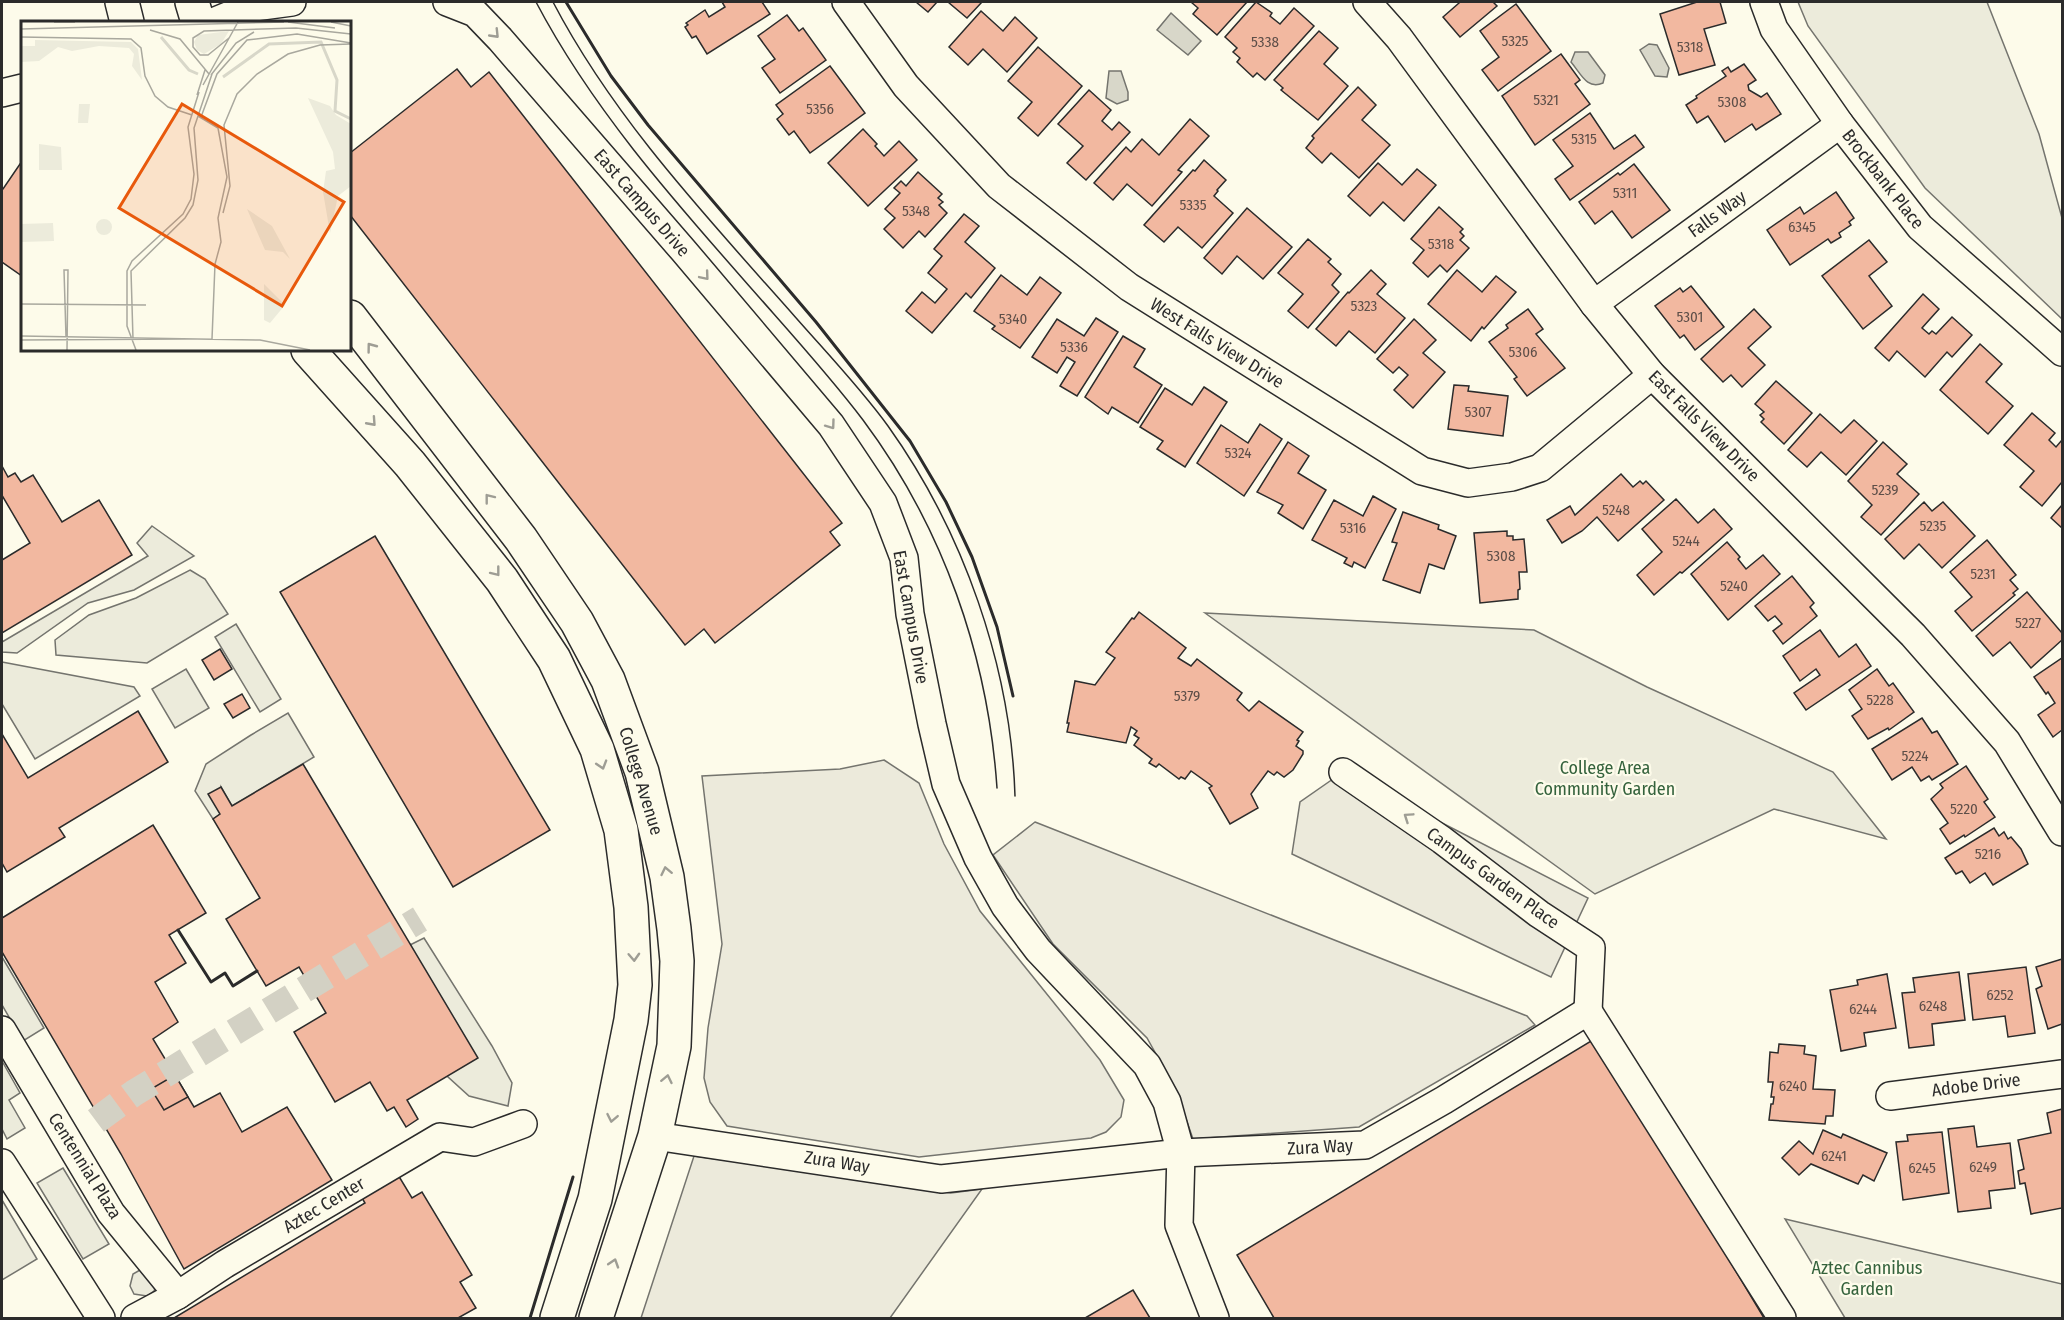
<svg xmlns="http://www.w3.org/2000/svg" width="2064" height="1320" font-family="'Fira Sans Condensed',sans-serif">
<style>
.green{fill:#ecebdb;stroke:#74746e;stroke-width:1.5}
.parking{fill:#eceadb;stroke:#74746e;stroke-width:1.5}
.water{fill:#d8d7c9;stroke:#74746e;stroke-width:1.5}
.building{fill:#f2b8a0;stroke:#2b2b2b;stroke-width:1.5}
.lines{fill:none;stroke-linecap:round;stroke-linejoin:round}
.minor-tunnel{stroke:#d3d1c4;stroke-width:27;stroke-dasharray:27 14;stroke-linecap:butt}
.minor-casing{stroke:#2b2b2b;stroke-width:30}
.major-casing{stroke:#2b2b2b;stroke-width:36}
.minor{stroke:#fdfbea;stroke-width:27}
.major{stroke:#fdfbea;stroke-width:33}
.tram{stroke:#2b2b2b;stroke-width:1.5}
.wall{stroke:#2b2b2b;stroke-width:3}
.oneway{stroke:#9e9d94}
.labels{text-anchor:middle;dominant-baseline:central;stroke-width:4.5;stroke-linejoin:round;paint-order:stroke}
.number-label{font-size:15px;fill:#5d4e48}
.street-label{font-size:18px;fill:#2b2b2b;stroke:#fdfbea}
.park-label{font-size:18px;fill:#34623c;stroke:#fdfbea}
.inset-river{fill:none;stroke:#d8d7c9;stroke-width:3}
.inset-road{fill:none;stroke:#a9a89e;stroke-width:1.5}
.view{fill:#e8590c;fill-opacity:0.15;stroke:#e8590c;stroke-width:3}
.inset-edge{fill:none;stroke:#2b2b2b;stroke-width:3}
</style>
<rect width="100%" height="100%" fill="#fdfbea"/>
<!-- green -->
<g class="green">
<polygon points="1798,2 1987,2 2039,134 2062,218 2062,319 1925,188 1808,26"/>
<polygon points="152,526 194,556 134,590 88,603 17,653 2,652 2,642 148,556 137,543"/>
<polygon points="190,570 205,579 228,614 147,663 56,655 55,640 89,615 136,598"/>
<polygon points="1205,613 1534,630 1647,687 1833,772 1886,839 1774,809 1595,894"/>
<polygon points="236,624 281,699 260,712 215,637"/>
<polygon points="2,662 134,687 140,696 35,759 2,704"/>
<polygon points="186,669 209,708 175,728 152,689"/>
<polygon points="288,713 314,757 232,806 221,787 220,814 213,819 195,791 206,764 251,735"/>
<polygon points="424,938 492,1046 512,1083 508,1106 469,1096 447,1076 410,945"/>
<polygon points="2,957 44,1028 23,1041 2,1005"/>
<polygon points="2,1061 20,1093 9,1100 25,1128 7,1139 2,1129"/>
<polygon points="63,1168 109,1244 83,1259 37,1183"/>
<polygon points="2,1200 37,1259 2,1280"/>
<polygon points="1785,1219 2062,1284 2062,1318 1845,1318"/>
<polygon points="140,1270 156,1286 154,1291 147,1296 134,1294 130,1286 133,1274"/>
</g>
<!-- parking -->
<g class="parking">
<polygon points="884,760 919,783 944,844 980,911 1100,1060 1124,1100 1121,1117 1106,1132 1091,1138 919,1157 727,1126 710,1102 704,1078 708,1028 722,944 702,776 840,769"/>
<polygon points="1343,772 1588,898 1551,977 1292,854 1300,802"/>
<polygon points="1035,822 1527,1016 1535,1025 1359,1127 1193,1139 1176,1090 1147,1038 1053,944 993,855"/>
<polygon points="694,1156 873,1180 951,1193 982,1189 890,1318 641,1318"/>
</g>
<!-- water -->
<g class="water">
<polygon points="1171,13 1201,41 1188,55 1157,30"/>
<polygon points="1649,44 1657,45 1669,68 1667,77 1655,76 1640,50"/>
<path d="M1575,52H1588L1605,75L1603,83C1587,90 1581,74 1571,62Z"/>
<polygon points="1109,71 1121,71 1128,92 1128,100 1117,104 1106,98"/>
</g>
<!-- building -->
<g class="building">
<polygon points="722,2 762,2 770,14 707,54 696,36 692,38 685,27 688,25 686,23 705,10 709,17 725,7"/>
<polygon points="916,2 937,2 928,12"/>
<polygon points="948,2 982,2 967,18"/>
<polygon points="1191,2 1247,2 1217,35 1193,14 1198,8"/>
<polygon points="1256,2 1272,13 1270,16 1280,24 1294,8 1314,26 1265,80 1257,73 1253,77 1237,62 1240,58 1233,52 1237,48 1225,37"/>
<polygon points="1458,2 1493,2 1497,6 1460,37 1443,17 1459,3"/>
<polygon points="1697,2 1720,2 1726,23 1704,29 1715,65 1679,75 1660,14"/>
<polygon points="1516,4 1551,51 1498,91 1482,70 1499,57 1480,31"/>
<polygon points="981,11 1003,31 1015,17 1037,38 1007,72 983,49 968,65 949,47"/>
<polygon points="787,15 799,31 803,28 826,60 780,93 762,68 775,59 758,36"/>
<polygon points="1319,31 1338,48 1324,64 1348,86 1318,120 1281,90 1283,88 1274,80"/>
<polygon points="1038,47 1082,86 1038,136 1018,118 1032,102 1008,81"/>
<polygon points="1561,54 1580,80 1575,84 1590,104 1535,145 1502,96"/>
<polygon points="1744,64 1756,80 1748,85 1749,90 1761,97 1767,93 1781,114 1756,130 1752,124 1725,142 1708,116 1697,123 1686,105 1697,98 1696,96 1726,76 1722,71 1728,67 1731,72"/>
<polygon points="830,66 865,113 810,153 794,131 789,135 777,119 783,114 776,105"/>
<polygon points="457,69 471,87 489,72 842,523 830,532 840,545 715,643 704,629 685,645 350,215 350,153"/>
<polygon points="1358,87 1376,105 1362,120 1390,145 1359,178 1331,153 1322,163 1306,148 1314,138 1312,136"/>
<polygon points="1089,90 1111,110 1102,121 1112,130 1119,122 1130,132 1086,180 1067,163 1083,146 1058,124"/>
<polygon points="1590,113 1614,149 1635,135 1644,147 1570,200 1555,179 1573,166 1553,140"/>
<polygon points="1190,119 1209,136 1178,170 1182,172 1152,206 1127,184 1113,200 1094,183 1126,147 1131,152 1142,139 1159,155"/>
<polygon points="863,129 877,144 875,146 884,156 899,141 917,160 868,206 828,163"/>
<polygon points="1204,160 1226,180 1217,190 1218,191 1214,196 1233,213 1202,248 1178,227 1164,242 1144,225 1193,170 1195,171"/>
<polygon points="1378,163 1402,185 1417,169 1436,185 1404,221 1383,202 1370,216 1348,196"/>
<polygon points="20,164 22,165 22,276 2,262 2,189 3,189"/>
<polygon points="1634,164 1670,210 1632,238 1612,211 1595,224 1579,202 1618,173 1620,175"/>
<polygon points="918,172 942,194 938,198 943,202 939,205 947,213 925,237 919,231 903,248 884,229 895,218 885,209 900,193 894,188 901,181 906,186"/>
<polygon points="1836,192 1854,218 1849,222 1851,225 1839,233 1841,237 1831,243 1828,239 1790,265 1767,230 1800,207 1804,214"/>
<polygon points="1439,207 1463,229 1460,232 1464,236 1460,240 1469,248 1447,272 1440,265 1428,277 1413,263 1424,250 1411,239"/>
<polygon points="1247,208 1292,247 1263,279 1237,256 1222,274 1204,258"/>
<polygon points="964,214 979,226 965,242 995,268 971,298 966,293 932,333 906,311 922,292 935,303 947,289 928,273 942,256 934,249"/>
<polygon points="1308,239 1331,259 1328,262 1341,274 1332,285 1339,292 1308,328 1288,311 1303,294 1278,273"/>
<polygon points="1869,240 1887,262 1869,276 1892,306 1863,329 1822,276"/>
<polygon points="1371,270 1386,284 1377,294 1405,318 1375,353 1349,331 1336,346 1316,329 1348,292 1349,293"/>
<polygon points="1457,270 1482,292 1496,276 1516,292 1484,329 1482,327 1471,341 1428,304"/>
<polygon points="1001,275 1027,295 1040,277 1061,293 1020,348 992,329 995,326 974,311"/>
<polygon points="1691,286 1724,327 1695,350 1684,335 1680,338 1655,306 1680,288 1683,292"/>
<polygon points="1923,294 1939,309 1922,328 1929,334 1932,331 1936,334 1952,317 1972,335 1952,357 1947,352 1925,377 1897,351 1889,361 1875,348"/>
<polygon points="1528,309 1543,329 1536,334 1565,368 1527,396 1514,379 1517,377 1489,342 1508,328 1506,325"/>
<polygon points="1754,309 1771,327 1748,348 1765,365 1742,387 1731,375 1723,382 1701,359"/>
<polygon points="1096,318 1118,332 1077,396 1060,386 1075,362 1067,357 1057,373 1032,357 1057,319 1084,336"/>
<polygon points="1414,319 1436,340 1423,353 1445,372 1413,408 1394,390 1408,375 1399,367 1393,373 1377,359"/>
<polygon points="1123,336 1145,349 1134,367 1162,385 1138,423 1112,407 1108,414 1085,397"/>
<polygon points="1980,344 2002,364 1986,382 2013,406 1988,434 1940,390"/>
<polygon points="1776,381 1812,413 1784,444 1761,422 1764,419 1760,415 1764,412 1755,404"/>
<polygon points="1454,385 1469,386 1468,391 1508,396 1503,436 1448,429"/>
<polygon points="1204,387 1227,402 1185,467 1157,449 1163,441 1140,427 1165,388 1192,405"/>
<polygon points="2032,413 2055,433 2049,440 2056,447 2062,440 2062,482 2042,506 2020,487 2034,471 2004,445"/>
<polygon points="1820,414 1841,433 1854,420 1877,441 1846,475 1821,452 1807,467 1788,450"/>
<polygon points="1260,424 1282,439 1244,496 1197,463 1221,425 1248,443"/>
<polygon points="1288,442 1309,456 1298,473 1326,490 1303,529 1278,513 1283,505 1257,492"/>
<polygon points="1883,442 1907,464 1897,474 1919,494 1881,535 1861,517 1872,505 1848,481"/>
<polygon points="2,466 8,477 15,473 21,482 33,475 62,522 99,500 132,555 2,633 2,560 30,543 3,497 2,498"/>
<polygon points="1621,474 1633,487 1640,481 1643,484 1646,481 1664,500 1618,541 1597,517 1582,531 1562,543 1547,520 1570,506 1575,515"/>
<polygon points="1373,496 1396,509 1365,568 1354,562 1352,567 1344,563 1347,558 1312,540 1334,500 1363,516"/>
<polygon points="1676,499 1698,523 1714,509 1732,529 1682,573 1680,572 1654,595 1637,575 1662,552 1642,529"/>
<polygon points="1924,502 1932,511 1943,502 1975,536 1942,568 1919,544 1904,559 1885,539"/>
<polygon points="2062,505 2062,528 2051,518"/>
<polygon points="1403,512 1439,525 1438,529 1456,536 1444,569 1429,564 1420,593 1383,580 1397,543 1392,542"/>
<polygon points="1507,531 1507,536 1513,536 1513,540 1524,539 1527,572 1519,572 1520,589 1518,590 1518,599 1480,603 1474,533"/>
<polygon points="375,536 550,830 453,887 280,592"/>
<polygon points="1987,540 2016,575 2010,580 2018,589 2013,593 2015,595 1972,631 1955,611 1972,597 1950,572"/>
<polygon points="1727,542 1740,557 1738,559 1746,569 1763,555 1780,574 1728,620 1691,574"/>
<polygon points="1792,576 1814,603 1810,607 1817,616 1783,644 1773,631 1782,624 1775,616 1768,621 1755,606"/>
<polygon points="2027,592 2062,633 2062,640 2031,668 2010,642 1993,656 1976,636"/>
<polygon points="1139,612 1186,648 1178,658 1191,666 1197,659 1242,693 1237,700 1249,711 1259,701 1303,732 1297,740 1299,741 1296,746 1303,751 1303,754 1293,770 1284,777 1277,772 1274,775 1268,771 1251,794 1258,808 1230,824 1209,788 1212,786 1191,771 1185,779 1181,777 1179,779 1159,764 1156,767 1149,763 1152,759 1134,745 1139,738 1134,735 1137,731 1131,727 1126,743 1067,732 1069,723 1067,723 1075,681 1095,685 1115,658 1106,652 1132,618 1134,619"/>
<polygon points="1820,630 1839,657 1856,644 1871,666 1806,710 1794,693 1820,675 1816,669 1800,681 1783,656"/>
<polygon points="220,649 232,669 214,680 202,660"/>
<polygon points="2062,658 2062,730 2053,737 2038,715 2055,703 2048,692 2046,694 2034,677"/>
<polygon points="1877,669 1889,686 1893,683 1914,712 1889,730 1888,728 1868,739 1852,716 1862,709 1849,690"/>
<polygon points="242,694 250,708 233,718 224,704"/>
<polygon points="138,711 168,762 59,828 65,837 7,872 2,863 2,734 28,778"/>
<polygon points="1922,718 1932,733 1937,731 1958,764 1932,780 1929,776 1921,781 1912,767 1892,780 1872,749"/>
<polygon points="303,764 478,1058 407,1100 418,1119 406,1127 394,1107 387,1111 370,1082 335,1102 294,1032 326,1013 299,967 266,986 226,919 260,898 213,819 220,814 208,794 221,787 232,806"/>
<polygon points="1966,766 1988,799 1984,802 1995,817 1965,837 1964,835 1950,844 1940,829 1948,823 1931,799 1943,788 1940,784"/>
<polygon points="153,825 206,913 169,935 186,963 155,982 178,1022 153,1039 194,1107 220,1093 242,1132 287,1107 332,1180 184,1269 121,1154 2,952 2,918"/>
<polygon points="1994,828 1999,836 2004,832 2008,839 2011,837 2021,849 2028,864 1993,885 1985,873 1970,883 1962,871 1956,874 1945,858"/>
<polygon points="2062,959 2062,1024 2048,1029 2036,989 2042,986 2036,967"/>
<polygon points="2026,967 2035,1033 2008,1037 2005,1016 1973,1020 1968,974"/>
<polygon points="1959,972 1965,1020 1932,1024 1934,1045 1909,1048 1902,993 1915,992 1913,978"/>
<polygon points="1887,974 1896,1028 1864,1033 1866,1046 1841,1051 1830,990 1858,985 1857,980"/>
<polygon points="1596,1038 1764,1318 1274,1318 1237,1255"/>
<polygon points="1779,1044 1805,1046 1804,1054 1816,1056 1813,1089 1835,1090 1833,1116 1826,1116 1825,1124 1769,1120 1771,1104 1773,1104 1774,1097 1771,1097 1773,1082 1768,1082 1770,1052 1778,1053"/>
<polygon points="175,1075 188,1097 164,1110 151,1089"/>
<polygon points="2062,1109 2062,1208 2031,1214 2025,1183 2020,1184 2018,1171 2024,1169 2018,1140 2051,1133 2047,1113"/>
<polygon points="1974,1126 1977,1147 2010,1143 2015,1188 1989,1191 1991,1208 1958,1212 1948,1129"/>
<polygon points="1823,1130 1841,1138 1843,1134 1887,1153 1874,1181 1863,1175 1858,1184 1811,1164 1799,1175 1782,1158 1799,1141 1813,1154"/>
<polygon points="1942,1132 1949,1193 1903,1200 1896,1142 1908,1141 1907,1135"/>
<polygon points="389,1160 412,1198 422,1192 472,1275 460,1282 476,1308 458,1318 174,1318 365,1203 352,1181"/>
<polygon points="1133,1290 1150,1318 1085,1318"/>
</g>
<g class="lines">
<!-- minor-tunnel -->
<polyline class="minor-tunnel" points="96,1121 134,1093 420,919"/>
<!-- minor casing -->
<g class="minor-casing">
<g id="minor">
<polyline points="447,2 475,13 500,39 683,250 831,425 883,503 904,558 910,614 932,724 946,784 978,858 1005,906 1038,950 1147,1065 1167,1102 1181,1153 1179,1225 1215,1318"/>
<polyline points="846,2 906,86 999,186 1129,287 1422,471 1468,483 1512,477 1540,468 1652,375"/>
<polyline points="1367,2 1399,38 1594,304 1652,375 1913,635 2007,742 2062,832"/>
<polyline points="1764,2 1774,29 1840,124 1920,227 2062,352"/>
<polyline points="213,22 247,8 292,2"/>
<polyline points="2,93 22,88"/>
<polyline points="1594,304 1840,124"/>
<polyline points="1343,772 1442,840 1539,914 1591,948 1588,1011"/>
<polyline points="2,1030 111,1213 178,1295"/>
<polyline points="1890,1096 2062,1074"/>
<polyline points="655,1136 941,1179 1181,1153 1365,1145 1444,1100 1588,1011 1782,1318"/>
<polyline points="2,1163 101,1318"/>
<polyline points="135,1318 178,1295 225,1264 440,1137 474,1142 523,1124"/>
</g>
</g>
<!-- major casing -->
<g class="major-casing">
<g id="major">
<polyline points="122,2 127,22"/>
<polyline points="192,2 198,22"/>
<polyline points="350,317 521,539 577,622 608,680 642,772 667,877 674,929 677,961 674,1046 655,1136 596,1318"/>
<polyline points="308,350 410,464 502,580 554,659 597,749 621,830 631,907 635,985 631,1020 595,1199 557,1318"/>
</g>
</g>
<!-- minor -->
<use href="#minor" class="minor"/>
<!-- major -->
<use href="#major" class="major"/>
<!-- tram -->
<g class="tram">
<path d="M536,2C597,118 687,215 773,313C804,348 835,383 863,420C943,527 988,656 997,788"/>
<path d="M553,2C613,117 704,214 790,311C823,349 859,386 888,426C963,531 1011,666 1015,796"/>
</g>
<!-- wall -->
<g class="wall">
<polyline points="566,2 611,76 648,125 816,322 910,441 946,502 972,557 997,627 1013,696"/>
<polyline points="178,930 211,982 225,973 233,986 257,971"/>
<polyline points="530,1318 573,1177"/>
</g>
</g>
<!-- one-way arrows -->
<defs><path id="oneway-chevron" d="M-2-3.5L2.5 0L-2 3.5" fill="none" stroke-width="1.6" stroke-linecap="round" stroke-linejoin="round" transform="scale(1.5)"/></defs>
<g class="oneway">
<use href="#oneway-chevron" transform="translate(495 34) rotate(46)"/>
<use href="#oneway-chevron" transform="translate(705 276) rotate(50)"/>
<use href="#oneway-chevron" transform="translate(371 347) rotate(-127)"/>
<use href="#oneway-chevron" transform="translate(372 422) rotate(48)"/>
<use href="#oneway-chevron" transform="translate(831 425) rotate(54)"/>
<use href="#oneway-chevron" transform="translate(489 498) rotate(-128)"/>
<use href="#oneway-chevron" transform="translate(496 572) rotate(52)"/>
<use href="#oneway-chevron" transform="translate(602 765) rotate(73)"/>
<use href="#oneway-chevron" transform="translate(1408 817) rotate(-146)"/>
<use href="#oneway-chevron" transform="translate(666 871) rotate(-102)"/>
<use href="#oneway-chevron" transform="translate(634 957) rotate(87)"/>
<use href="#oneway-chevron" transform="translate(667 1079) rotate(-78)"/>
<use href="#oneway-chevron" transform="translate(612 1118) rotate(101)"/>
<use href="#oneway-chevron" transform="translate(614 1263) rotate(-72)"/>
</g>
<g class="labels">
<!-- number labels -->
<g class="number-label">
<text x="1515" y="41">5325</text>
<text x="1265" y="42">5338</text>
<text x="1690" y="47">5318</text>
<text x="1546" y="100">5321</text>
<text x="1732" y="102">5308</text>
<text x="820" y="109">5356</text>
<text x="1584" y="139">5315</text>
<text x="1625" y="193">5311</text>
<text x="1193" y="205">5335</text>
<text x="916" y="211">5348</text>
<text x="1802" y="227">6345</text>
<text x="1441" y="244">5318</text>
<text x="1364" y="306">5323</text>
<text x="1690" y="317">5301</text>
<text x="1013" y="319">5340</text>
<text x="1074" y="347">5336</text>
<text x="1523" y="352">5306</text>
<text x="1478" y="412">5307</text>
<text x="1238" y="453">5324</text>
<text x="1885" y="490">5239</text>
<text x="1616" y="510">5248</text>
<text x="1933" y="526">5235</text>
<text x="1353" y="528">5316</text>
<text x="1686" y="541">5244</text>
<text x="1501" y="556">5308</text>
<text x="1983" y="574">5231</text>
<text x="1734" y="586">5240</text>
<text x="2028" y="623">5227</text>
<text x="1187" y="696">5379</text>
<text x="1880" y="700">5228</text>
<text x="1915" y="756">5224</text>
<text x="1964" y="809">5220</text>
<text x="1988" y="854">5216</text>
<text x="2000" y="995">6252</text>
<text x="1933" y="1006">6248</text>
<text x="1863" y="1009">6244</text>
<text x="1793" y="1086">6240</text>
<text x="1834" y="1156">6241</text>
<text x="1983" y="1167">6249</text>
<text x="1922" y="1168">6245</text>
</g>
<!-- street labels -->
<g class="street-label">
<text transform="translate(1883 179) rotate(52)">Brockbank Place</text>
<text transform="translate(642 203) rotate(49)">East Campus Drive</text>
<text transform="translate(1717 214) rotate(-36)">Falls Way</text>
<text transform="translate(1217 343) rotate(32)">West Falls View Drive</text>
<text transform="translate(1704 426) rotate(45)">East Falls View Drive</text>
<text transform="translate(911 617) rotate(80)">East Campus Drive</text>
<text transform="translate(641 781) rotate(73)">College Avenue</text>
<text transform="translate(1493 878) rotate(36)">Campus Garden Place</text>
<text transform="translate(1976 1085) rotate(-7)">Adobe Drive</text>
<text transform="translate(1320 1147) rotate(-3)">Zura Way</text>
<text transform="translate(837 1162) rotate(9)">Zura Way</text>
<text transform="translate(85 1166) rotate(58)">Centennial Plaza</text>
<text transform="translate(324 1205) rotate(-31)">Aztec Center</text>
</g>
<!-- park labels -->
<g class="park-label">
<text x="1605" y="768">College Area<tspan x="1605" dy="21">Community Garden</tspan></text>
<text x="1867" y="1268">Aztec Cannibus<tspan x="1867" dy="21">Garden</tspan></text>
</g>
</g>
<!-- overview -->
<g transform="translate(21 21)">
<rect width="330" height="330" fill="#fdfbea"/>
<path d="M208,10L200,23L183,33L176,29L173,21L177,14ZM14,19L110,21L117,28L121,59L111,45L113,33L108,27L78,25L51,30L37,26L18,40L0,41V25H14ZM287,77L309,85L315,94L330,103V165L317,175L309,212L302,171L305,150L314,148L312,131ZM58,83H69L67,102H57ZM18,123L40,126L41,149H18ZM226,188L251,205L269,238L262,231L244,229ZM75 206a8 8 0 1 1 16 0a8 8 0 1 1-16 0ZM32,202L33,220L0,221V203ZM243,263L264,284L249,302L243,299Z" fill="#ecebdb"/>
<path class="inset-river" d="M140,16L168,49L177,53M202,56L248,23L300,21L316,59L314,90L330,98"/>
<path class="inset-road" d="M33,1H54M267,1L314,7M310,1L330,5M0,8L263,1M129,9L159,18L188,53M0,16L110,18L120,27L124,55L134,75L147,86L171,94M208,17L187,34H179L172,26V17L183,10L275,7L330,13M190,54L215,22L233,11M182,64L217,1M176,74L184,49M177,95L197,107L206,156L197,197L200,221L194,243L191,318M180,96L196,53L226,19L276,13L330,22M202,192L209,165L203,104L216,73L236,53L267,33L299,24L330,23M0,283L125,284M0,315L239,319L289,329M45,316L43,249H47L46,329M112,318L110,250L164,197L172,184L177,159L173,107L191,53M0,319L166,318M115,329L106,305V250L111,240L162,193L170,178L173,153L167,106L178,71"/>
<path class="view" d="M161,83L323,181L261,285L98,187Z"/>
<rect width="330" height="330" class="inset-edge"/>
</g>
<!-- border -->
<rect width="2064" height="1320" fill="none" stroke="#2b2b2b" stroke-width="6"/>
</svg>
